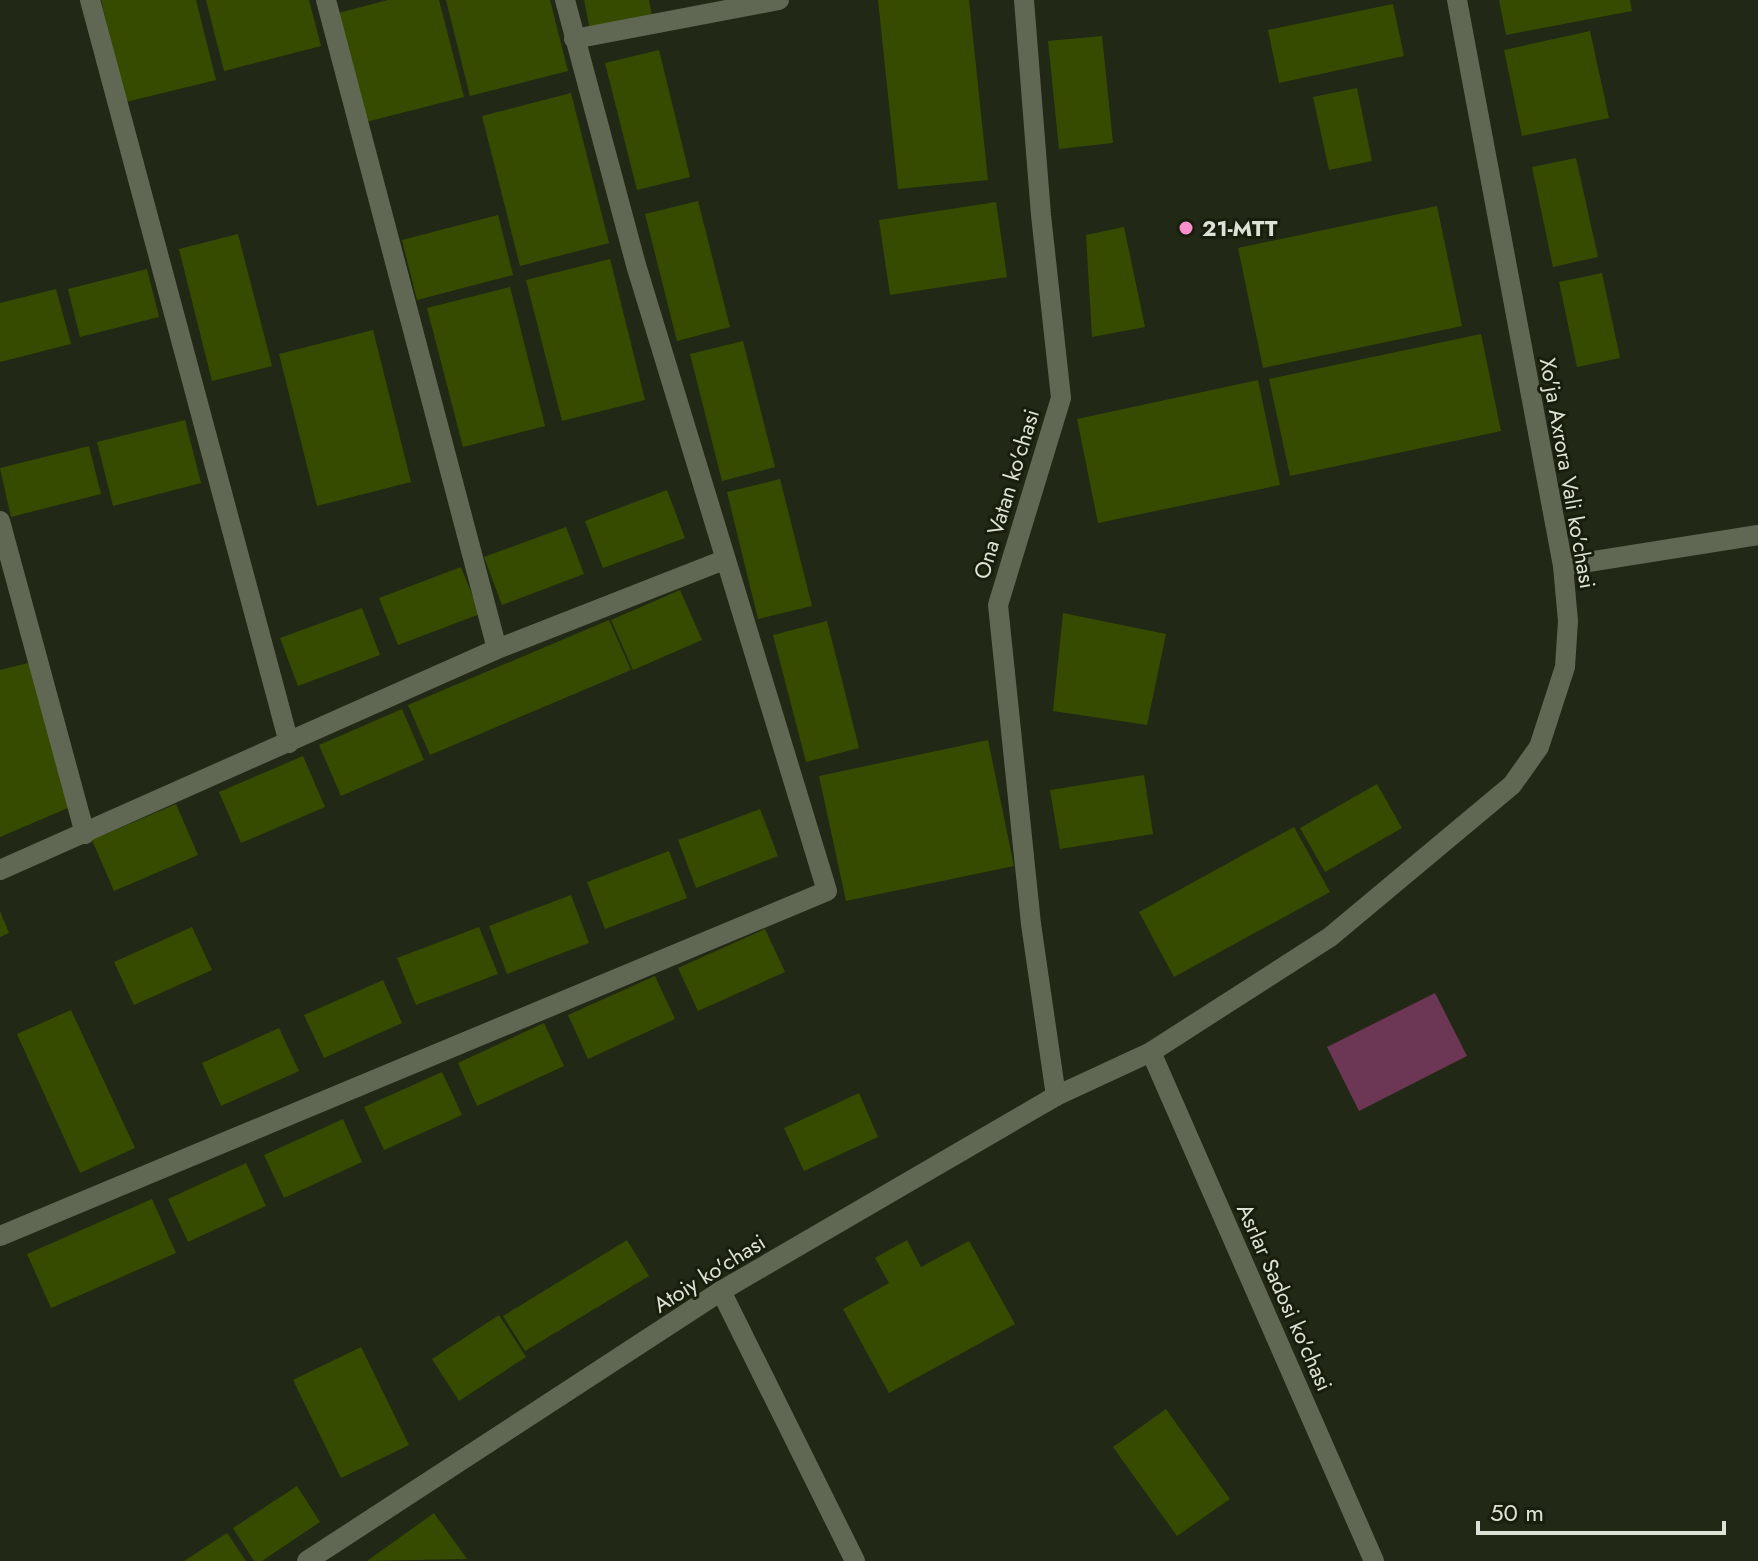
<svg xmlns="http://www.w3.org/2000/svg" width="1758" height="1561" font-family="Jost,sans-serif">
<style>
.green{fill:#6c3655}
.building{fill:#374b00}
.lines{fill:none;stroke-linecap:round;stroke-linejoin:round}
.minor{stroke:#606853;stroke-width:20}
.poi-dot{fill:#f890cc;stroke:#181e0c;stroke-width:3}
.labels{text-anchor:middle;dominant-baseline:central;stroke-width:6;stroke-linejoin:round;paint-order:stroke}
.poi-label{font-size:22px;font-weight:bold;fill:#dde2d6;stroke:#181e0c;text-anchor:start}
.street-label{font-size:22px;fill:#dde2d6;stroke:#181e0c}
</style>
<rect width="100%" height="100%" fill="#212815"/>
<!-- green -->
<polygon class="green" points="1435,993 1467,1056 1359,1111 1327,1047"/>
<!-- building -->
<g class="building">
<polygon points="101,0 196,0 216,80 126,102"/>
<polygon points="206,0 309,0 321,46 224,71"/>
<polygon points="388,0 439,0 464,97 366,122 338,13"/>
<polygon points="446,0 550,0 568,71 470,96"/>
<polygon points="584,0 649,0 652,16 590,30"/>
<polygon points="878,0 969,0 988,180 898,189"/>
<polygon points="1499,0 1630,0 1632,11 1506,35"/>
<polygon points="1393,4 1404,56 1279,83 1268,30"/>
<polygon points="1590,31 1609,118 1522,136 1504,50"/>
<polygon points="1102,36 1113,143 1059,149 1048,41"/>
<polygon points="659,50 690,177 637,190 605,63"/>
<polygon points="1357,88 1372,161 1329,170 1313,97"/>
<polygon points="571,93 609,243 520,266 482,116"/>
<polygon points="1576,158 1598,257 1553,267 1532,167"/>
<polygon points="698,201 730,327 677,341 645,214"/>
<polygon points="996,202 1007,277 890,295 879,220"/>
<polygon points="1437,206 1462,326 1263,368 1238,248"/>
<polygon points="498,215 513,275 417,300 402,240"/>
<polygon points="1124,227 1145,327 1092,337 1086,235"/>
<polygon points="238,234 272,366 212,381 179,249"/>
<polygon points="610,259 645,400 562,421 526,280"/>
<polygon points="147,269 159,317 80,337 68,289"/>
<polygon points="1602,273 1620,358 1577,367 1559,282"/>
<polygon points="510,287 545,426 463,447 427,308"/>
<polygon points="56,289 71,344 0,362 0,303"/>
<polygon points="373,330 411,482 317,506 279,354"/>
<polygon points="1481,334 1501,431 1290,476 1269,379"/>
<polygon points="743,341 775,467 722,481 690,354"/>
<polygon points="1258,380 1280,485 1098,523 1077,419"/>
<polygon points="185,420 201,483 113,506 97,442"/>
<polygon points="89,446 101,494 11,517 0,468"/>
<polygon points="780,479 812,606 758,619 727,492"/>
<polygon points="667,490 685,538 603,568 585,521"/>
<polygon points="566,527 584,574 502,605 484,557"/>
<polygon points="461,567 480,614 398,645 379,598"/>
<polygon points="680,590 702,640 633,670 611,620"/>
<polygon points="362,608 380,655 298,686 280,638"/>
<polygon points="1063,613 1166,634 1147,725 1053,711"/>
<polygon points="609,620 631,670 430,755 408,705"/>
<polygon points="827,621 859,748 806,762 773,635"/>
<polygon points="32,662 68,808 0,837 0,670"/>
<polygon points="402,709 424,760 341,796 319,745"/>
<polygon points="988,740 1014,866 846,901 819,776"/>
<polygon points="303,756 325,807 241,843 219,792"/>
<polygon points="1144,775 1153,834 1060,849 1050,790"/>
<polygon points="1377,784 1402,828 1325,872 1300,828"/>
<polygon points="176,804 198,855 114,891 92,840"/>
<polygon points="760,809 778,856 696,888 678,840"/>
<polygon points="1294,827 1330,892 1174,977 1139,912"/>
<polygon points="669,851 687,898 605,929 587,882"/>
<polygon points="571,895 589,943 507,974 489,926"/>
<polygon points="0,911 9,933 0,937"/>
<polygon points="192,927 212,970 134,1005 114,962"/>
<polygon points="479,927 498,974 416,1005 397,958"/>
<polygon points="765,929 785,972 698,1011 678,968"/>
<polygon points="655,976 675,1019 588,1059 568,1015"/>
<polygon points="383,980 402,1023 324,1058 304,1015"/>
<polygon points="71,1010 135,1148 80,1173 17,1034"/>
<polygon points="544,1023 564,1066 477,1106 458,1063"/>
<polygon points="279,1028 299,1071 221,1106 202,1063"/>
<polygon points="442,1072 462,1115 384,1150 364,1107"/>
<polygon points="859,1093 878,1137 804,1171 784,1128"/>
<polygon points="343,1119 362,1162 284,1198 264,1155"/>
<polygon points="246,1163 266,1206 188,1242 168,1199"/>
<polygon points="152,1199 176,1253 51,1308 27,1254"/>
<polygon points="627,1240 649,1276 525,1351 503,1316"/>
<polygon points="907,1240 921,1267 969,1241 1015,1324 889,1393 843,1309 889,1283 875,1258"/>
<polygon points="499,1315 526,1357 459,1401 432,1359"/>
<polygon points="361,1347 409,1445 341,1478 293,1380"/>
<polygon points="1166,1409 1230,1499 1177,1536 1113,1447"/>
<polygon points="297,1486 320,1522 262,1561 254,1561 233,1528"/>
<polygon points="434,1513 467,1559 367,1561"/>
<polygon points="227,1533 246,1561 184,1561"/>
</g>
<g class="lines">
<!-- minor -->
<g class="minor">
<polyline points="90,0 289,743"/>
<polyline points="326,0 497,649"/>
<polyline points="1024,0 1041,215 1061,398 998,605 1031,924 1056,1096"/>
<polyline points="574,39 779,0"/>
<polyline points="0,521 85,834"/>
<polyline points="1563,566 1758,535"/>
<polyline points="0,870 497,649 724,560"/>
<polyline points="1151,1052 1374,1561"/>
<polyline points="0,1236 827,891 636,265 565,0"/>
<polyline points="721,1291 855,1561"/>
<polyline points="307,1561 721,1291 1056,1096 1151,1052 1330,937 1512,785 1539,747 1565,667 1568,621 1563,566 1457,0"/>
</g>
</g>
<!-- markers -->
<circle class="poi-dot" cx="1186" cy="228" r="8"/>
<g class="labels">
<!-- poi labels -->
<g class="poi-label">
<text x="1202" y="228">21-MTT</text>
</g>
<!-- street labels -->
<g class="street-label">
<text transform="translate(1568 473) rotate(80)">Xo'ja Axrora Vali ko'chasi</text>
<text transform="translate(1006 494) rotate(-73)">Ona Vatan ko'chasi</text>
<text transform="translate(709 1273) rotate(-32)">Atoiy ko'chasi</text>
<text transform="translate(1285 1297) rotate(66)">Asrlar Sadosi ko'chasi</text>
</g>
</g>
<!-- scale -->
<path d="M1478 1521v12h246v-12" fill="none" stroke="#dde2d6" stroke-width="4"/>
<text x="1490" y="1521" font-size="24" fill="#dde2d6" stroke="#181e0c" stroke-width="6" paint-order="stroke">50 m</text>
</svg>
